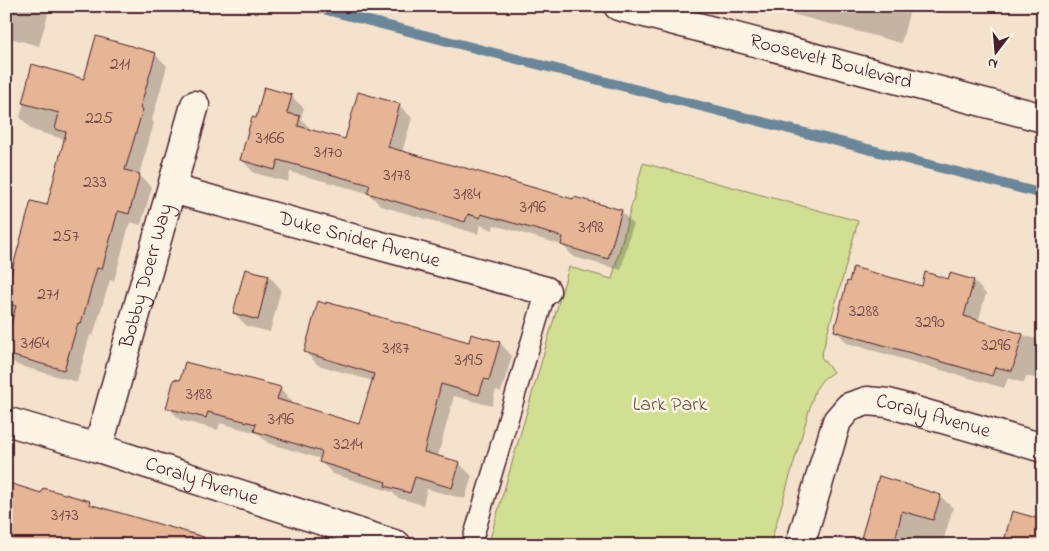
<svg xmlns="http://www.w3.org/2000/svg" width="1049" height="551" font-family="'Indie Flower',sans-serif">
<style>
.green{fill:#d0df92;stroke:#8d7f5e}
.shadow{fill:#0003}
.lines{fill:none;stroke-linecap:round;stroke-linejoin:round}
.stream{stroke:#6b8699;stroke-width:10}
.building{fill:#e5b596;stroke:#4a1f2b}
.lane-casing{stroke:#4a1f2b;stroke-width:22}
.street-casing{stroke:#4a1f2b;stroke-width:31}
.secondary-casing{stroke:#4a1f2b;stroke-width:31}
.lane{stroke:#fcf5e5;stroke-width:19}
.street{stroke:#fcf5e5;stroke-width:28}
.secondary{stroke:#fcf5e5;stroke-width:28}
.labels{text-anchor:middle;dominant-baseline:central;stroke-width:5;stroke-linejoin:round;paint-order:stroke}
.number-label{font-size:18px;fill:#714446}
.street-label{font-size:20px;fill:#4a1f2b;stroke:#fcf5e5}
.park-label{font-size:20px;fill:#6c4f45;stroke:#fcf5e5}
</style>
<rect width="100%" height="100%" fill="#f5e2cd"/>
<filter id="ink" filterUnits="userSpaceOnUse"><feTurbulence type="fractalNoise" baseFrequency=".02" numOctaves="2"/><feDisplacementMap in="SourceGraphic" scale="10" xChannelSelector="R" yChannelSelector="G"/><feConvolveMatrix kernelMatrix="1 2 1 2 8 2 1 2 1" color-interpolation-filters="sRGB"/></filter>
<g filter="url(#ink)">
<!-- green -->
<polygon class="green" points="643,163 858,221 821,357 833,372 823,379 815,390 770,545 498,545 489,542 569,267 612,279"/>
<!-- shadow -->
<g class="shadow">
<polygon points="6,6 50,7 39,46 6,37"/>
<polygon points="762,6 911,6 901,43"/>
<polygon points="155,54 167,66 152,120 154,123 139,175 152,187 141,225 130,222 114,281 110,280 93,336 90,335 77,382 17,365 6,355 6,347 11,330 6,326 6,291 8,284 48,207 66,140 32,130 20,117 33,66 85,81"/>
<polygon points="291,96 304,108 301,118 312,131 346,140 399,105 412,118 402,152 574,201 621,211 633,224 621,270 574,257 562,245 494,225 493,230 480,225 478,234 381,206 368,193 290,172 288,182 254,173 242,160 257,120"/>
<polygon points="6,138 14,147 6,172"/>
<polygon points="246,270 269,276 281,289 270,332 247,326 234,313"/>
<polygon points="950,275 974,281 986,294 978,322 1043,341 1043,380 1026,376 1024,383 1008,378 1004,388 847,343 835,330 923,287 949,280"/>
<polygon points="500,343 512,356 501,392 496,390 492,406 454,396 438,456 459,463 472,476 465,499 427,489 423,505 398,498 392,492 333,474 320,461 321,459 268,443 257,433 220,423 218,430 180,420 168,407 280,388 292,401 291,405 359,425 373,381 318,365 305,352"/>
<polygon points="880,477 940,496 953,508 942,545 856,545 858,537 862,538"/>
</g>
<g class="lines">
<!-- stream -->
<polyline class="stream" points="311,6 1043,194"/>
</g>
<!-- building -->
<g class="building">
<polygon points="96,36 156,53 140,108 143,109 125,170 140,174 129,214 118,211 102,269 97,268 81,324 78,323 64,370 6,354 6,342 16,306 6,303 6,292 31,201 47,205 66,132 55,129 59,113 22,103 32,64 84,79"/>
<polygon points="264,87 292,95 287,113 300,116 298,126 345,139 358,92 400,104 388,147 455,166 455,165 573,199 574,197 622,210 608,259 561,245 563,237 481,214 480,218 468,214 465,222 367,193 370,185 278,160 275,170 240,160 252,117 256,118"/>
<polygon points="853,267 922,286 925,272 948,279 950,273 974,280 964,316 1023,334 1012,371 995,367 992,376 834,331 847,281 849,282"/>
<polygon points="245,269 269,275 258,320 233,313"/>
<polygon points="318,301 326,304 326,302 469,342 471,334 500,342 489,380 484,379 479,395 441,384 424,452 460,462 452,488 415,477 410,493 385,486 386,482 319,462 322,452 254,431 256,424 208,412 206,418 166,408 174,379 180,380 185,362 281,387 277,399 359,424 374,374 304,352"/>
<polygon points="879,476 941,495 933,520 902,511 894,545 859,545"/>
<polygon points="6,482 41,493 43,488 90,501 89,504 204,537 203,545 6,545"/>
<polygon points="1012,511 1043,520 1043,545 1003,545"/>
</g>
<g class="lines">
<!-- lane casing -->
<g class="lane-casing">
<polyline id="lane" points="471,545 546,291"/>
</g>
<!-- street casing -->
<g class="street-casing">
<g id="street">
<path id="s1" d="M172,189L546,291"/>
<path id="s2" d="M6,421L98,448L397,545"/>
<path id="s3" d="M98,448L195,105"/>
<path id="s4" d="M800,545L837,421L849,407L867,401L888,403L1043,448"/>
</g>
</g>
<!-- secondary casing -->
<g class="secondary-casing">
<g id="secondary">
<path id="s5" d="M618,6L1043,118"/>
</g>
</g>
<!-- lane -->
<use href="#lane" class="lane"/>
<!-- street -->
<use href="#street" class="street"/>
<!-- secondary -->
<use href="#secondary" class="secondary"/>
</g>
</g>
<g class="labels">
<!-- number labels -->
<g class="number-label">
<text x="120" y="65">211</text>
<text x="99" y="119">225</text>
<text x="270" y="139">3166</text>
<text x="328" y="153">3170</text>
<text x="397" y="176">3178</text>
<text x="95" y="183">233</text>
<text x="467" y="195">3184</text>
<text x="533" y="208">3196</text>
<text x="591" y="228">3198</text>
<text x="66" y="237">257</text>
<text x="48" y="295">271</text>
<text x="864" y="312">3288</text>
<text x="930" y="323">3290</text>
<text x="35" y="344">3164</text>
<text x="996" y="346">3296</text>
<text x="396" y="349">3187</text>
<text x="469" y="361">3195</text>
<text x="199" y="395">3188</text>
<text x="281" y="420">3196</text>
<text x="348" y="445">3214</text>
<text x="65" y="516">3173</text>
</g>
<!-- street labels -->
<g class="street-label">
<text stroke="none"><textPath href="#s5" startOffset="220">Roosevelt Boulevard</textPath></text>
<text stroke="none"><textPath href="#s1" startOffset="194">Duke Snider Avenue</textPath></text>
<text stroke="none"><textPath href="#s3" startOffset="179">Bobby Doerr Way</textPath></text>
<text stroke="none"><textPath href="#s4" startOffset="235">Coraly Avenue</textPath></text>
<text stroke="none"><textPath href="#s2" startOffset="205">Coraly Avenue</textPath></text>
</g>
<!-- park labels -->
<g class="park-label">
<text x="670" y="405">Lark Park</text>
</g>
</g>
<!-- margin -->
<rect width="1049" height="551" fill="none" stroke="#fcf5e5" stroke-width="25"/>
<rect x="12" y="12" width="1024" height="526" fill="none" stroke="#4a1f2b" stroke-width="2" filter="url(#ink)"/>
<!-- north arrow -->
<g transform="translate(996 52) rotate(196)" stroke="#fcf5e5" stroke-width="4" paint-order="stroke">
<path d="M0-4L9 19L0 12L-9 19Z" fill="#4a1f2b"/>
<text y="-8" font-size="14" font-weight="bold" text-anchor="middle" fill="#4a1f2b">N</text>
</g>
</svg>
